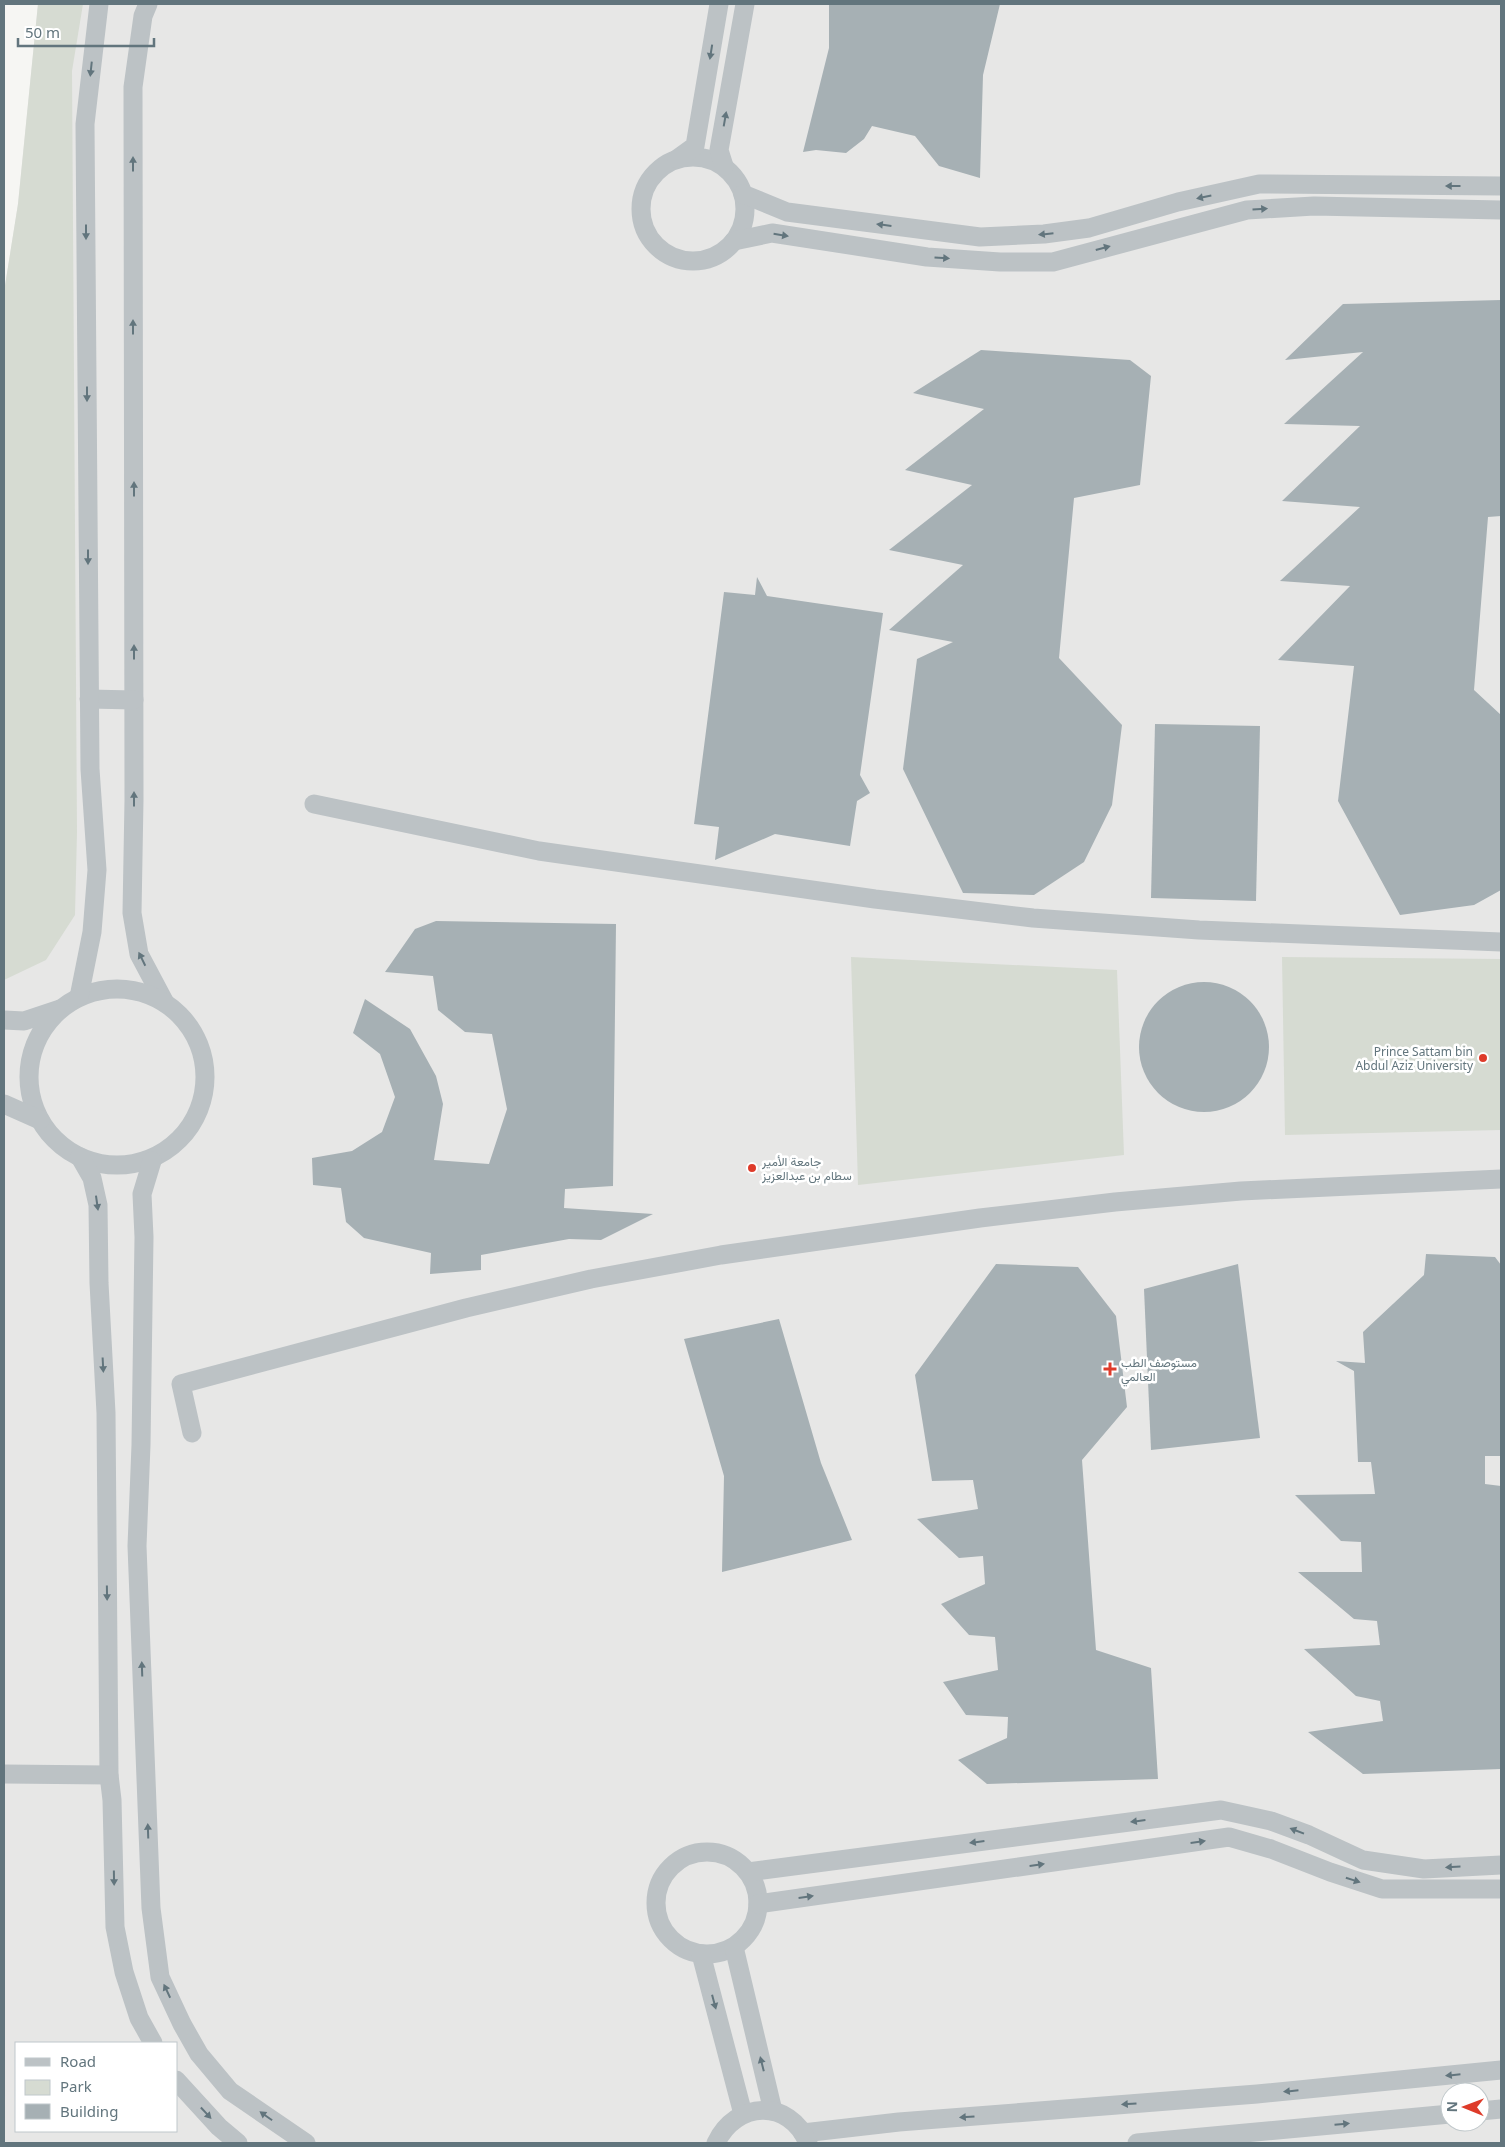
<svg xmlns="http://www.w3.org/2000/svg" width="1505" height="2147" font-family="'Noto Sans',Vazirmatn,sans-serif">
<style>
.built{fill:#e7e7e6;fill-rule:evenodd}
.green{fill:#d6dbd2}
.building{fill:#a6b0b4}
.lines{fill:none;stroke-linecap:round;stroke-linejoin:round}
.minor{stroke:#bcc2c5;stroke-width:19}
.oneway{fill:#62757d}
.poi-dot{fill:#de3b2a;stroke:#fff;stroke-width:2}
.labels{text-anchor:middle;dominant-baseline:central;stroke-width:5;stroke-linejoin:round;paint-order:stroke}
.poi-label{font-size:12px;fill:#62757d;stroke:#fff;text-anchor:start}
</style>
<rect width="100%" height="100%" fill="#f6f6f3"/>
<!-- built -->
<path class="built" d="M38,4H1501V2143H4V292L18,204ZM16,2043H176V2131H16ZM1450,2092H1480V2122H1450Z"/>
<!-- green -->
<g class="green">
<polygon points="38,4 83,4 72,71 77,832 75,915 46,960 4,980 4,292 18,204"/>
<polygon points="851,957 1117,970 1124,1155 858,1185"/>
<polygon points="1282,957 1501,959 1501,1130 1285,1135"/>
</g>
<!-- building -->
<g class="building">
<polygon points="829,4 1000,4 983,75 980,178 939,166 915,136 872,126 864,139 846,153 816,150 803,152 829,48"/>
<polygon points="1501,300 1501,516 1488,517 1474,690 1501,715 1501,890 1474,905 1400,915 1338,801 1354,666 1278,660 1350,586 1280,581 1360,507 1282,501 1360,426 1284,424 1363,352 1285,360 1343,304"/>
<polygon points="981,350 1130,360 1151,376 1140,485 1074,498 1059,658 1122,725 1112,805 1084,862 1034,895 963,893 903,769 917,659 953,642 889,630 963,565 889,550 972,485 905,470 984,409 913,393"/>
<polygon points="757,577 767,596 883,613 860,775 870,793 857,801 850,846 775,834 715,860 719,827 694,824 724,592 755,595"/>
<polygon points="1155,724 1260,726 1256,901 1151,898"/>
<polygon points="436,921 616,924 613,1186 565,1189 564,1208 653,1214 601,1240 569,1239 481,1255 481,1270 430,1274 431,1253 364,1238 346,1222 341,1188 313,1185 312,1158 352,1151 382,1132 395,1097 380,1054 353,1033 365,999 410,1029 436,1076 443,1104 434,1160 489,1164 507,1109 492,1034 465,1032 438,1010 433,976 385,972 415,929"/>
<circle cx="1204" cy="1047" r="65"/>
<polygon points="1426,1254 1495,1257 1501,1265 1501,1456 1485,1456 1485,1484 1501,1486 1501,1769 1363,1774 1308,1732 1383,1721 1380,1701 1356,1696 1304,1649 1380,1645 1377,1621 1354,1619 1298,1572 1362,1572 1361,1542 1341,1541 1295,1495 1375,1494 1371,1462 1358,1462 1354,1371 1336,1361 1365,1363 1363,1332 1424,1275"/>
<polygon points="996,1264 1078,1267 1116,1316 1127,1407 1082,1460 1096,1650 1151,1668 1158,1779 987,1784 958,1760 1007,1738 1008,1717 966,1715 943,1682 998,1670 995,1637 969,1635 941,1604 985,1584 983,1556 959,1558 917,1519 978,1509 973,1480 932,1481 915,1375"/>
<polygon points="1238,1264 1260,1438 1151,1450 1144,1289"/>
<polygon points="779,1319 821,1463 852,1540 722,1572 724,1476 684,1339"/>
</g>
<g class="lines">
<!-- minor -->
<g class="minor">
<polyline points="148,4 143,16 133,87 134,800 132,913 139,954 165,1003"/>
<circle cx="693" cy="209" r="52"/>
<polyline points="677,159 695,146 719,4"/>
<polyline points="724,166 719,150 745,4"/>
<polyline points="743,194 787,212 980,237 1044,234 1089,228 1178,202 1259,184 1501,186"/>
<polyline points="734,241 772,233 927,257 1000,262 1053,262 1247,210 1314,206 1501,210"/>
<polyline points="89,699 134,700"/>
<polyline points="314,804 539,851 875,899 1033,918 1199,930 1501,942"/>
<circle cx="117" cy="1077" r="88"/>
<polyline points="79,997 92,932 97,870 90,769 85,124 99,4"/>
<polyline points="4,1020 24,1021 60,1009"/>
<polyline points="4,1104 40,1120"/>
<polyline points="80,1157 92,1178 98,1205 99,1283 106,1413 109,1775 112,1800 115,1927 124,1972 139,2018 153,2043"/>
<polyline points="152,1161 142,1194 144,1237 141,1445 137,1546 151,1908 160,1977 182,2024 199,2054 230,2091 306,2143"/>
<polyline points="192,1433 181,1384 466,1308 591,1279 721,1255 980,1218 1115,1202 1241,1191 1501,1179"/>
<polyline points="4,1774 109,1775"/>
<circle cx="707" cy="1903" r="51"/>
<polyline points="748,1872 1221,1810 1271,1821 1309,1835 1363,1860 1424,1869 1501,1865"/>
<polyline points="758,1904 1229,1837 1271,1849 1330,1872 1382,1889 1501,1889"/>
<polyline points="734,1947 773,2111"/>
<polyline points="701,1954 743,2114"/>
<polyline points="176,2080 219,2127 238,2143"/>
<polyline points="1480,2111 1501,2109"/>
<polyline points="803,2133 899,2122 1257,2094 1501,2070"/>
<path d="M716,2143C736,2101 789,2098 808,2143"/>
<polyline points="1137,2143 1450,2114"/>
</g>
</g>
<!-- one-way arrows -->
<defs><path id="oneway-solid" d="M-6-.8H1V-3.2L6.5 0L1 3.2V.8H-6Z" transform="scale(1.25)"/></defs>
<g class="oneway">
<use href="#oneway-solid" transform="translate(711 52) rotate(99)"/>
<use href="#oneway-solid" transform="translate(91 69) rotate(96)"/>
<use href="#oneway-solid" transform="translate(725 119) rotate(-80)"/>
<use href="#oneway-solid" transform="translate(133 164) rotate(-90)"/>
<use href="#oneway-solid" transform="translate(1453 186) rotate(-180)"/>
<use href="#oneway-solid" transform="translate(1204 197) rotate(168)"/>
<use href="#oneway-solid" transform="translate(1260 209) rotate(-4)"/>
<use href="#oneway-solid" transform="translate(884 225) rotate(-173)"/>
<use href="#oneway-solid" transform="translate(86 232) rotate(90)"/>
<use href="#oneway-solid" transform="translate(1046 234) rotate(174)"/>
<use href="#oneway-solid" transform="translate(781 235) rotate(9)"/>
<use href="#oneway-solid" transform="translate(1103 248) rotate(-15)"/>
<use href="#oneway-solid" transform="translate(942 258) rotate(4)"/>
<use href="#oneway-solid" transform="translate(133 327) rotate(-90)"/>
<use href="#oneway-solid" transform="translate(87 394) rotate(90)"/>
<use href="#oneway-solid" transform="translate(134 489) rotate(-90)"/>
<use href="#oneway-solid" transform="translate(88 557) rotate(90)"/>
<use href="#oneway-solid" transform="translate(134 652) rotate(-90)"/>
<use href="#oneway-solid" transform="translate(134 799) rotate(-90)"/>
<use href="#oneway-solid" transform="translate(142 959) rotate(-116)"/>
<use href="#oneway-solid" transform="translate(97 1203) rotate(82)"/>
<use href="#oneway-solid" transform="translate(103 1365) rotate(87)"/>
<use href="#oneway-solid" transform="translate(107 1593) rotate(89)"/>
<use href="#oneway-solid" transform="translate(142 1669) rotate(-92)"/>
<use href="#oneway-solid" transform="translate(1138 1821) rotate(173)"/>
<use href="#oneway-solid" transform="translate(148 1831) rotate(-92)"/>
<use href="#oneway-solid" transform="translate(1297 1831) rotate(-159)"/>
<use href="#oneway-solid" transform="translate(977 1842) rotate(173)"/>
<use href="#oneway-solid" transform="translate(1198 1842) rotate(-8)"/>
<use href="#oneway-solid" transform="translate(1037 1865) rotate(-8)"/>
<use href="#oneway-solid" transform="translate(1453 1867) rotate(177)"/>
<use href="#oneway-solid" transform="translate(114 1878) rotate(89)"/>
<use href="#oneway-solid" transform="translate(1353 1880) rotate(18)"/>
<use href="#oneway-solid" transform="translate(806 1897) rotate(-8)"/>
<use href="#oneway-solid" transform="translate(167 1991) rotate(-115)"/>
<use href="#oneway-solid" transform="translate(714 2002) rotate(75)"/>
<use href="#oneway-solid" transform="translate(762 2064) rotate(-104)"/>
<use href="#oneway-solid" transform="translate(1453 2075) rotate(174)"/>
<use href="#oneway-solid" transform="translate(1291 2091) rotate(174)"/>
<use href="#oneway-solid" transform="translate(1129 2104) rotate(176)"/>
<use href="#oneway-solid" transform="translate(206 2113) rotate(47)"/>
<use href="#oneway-solid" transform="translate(266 2116) rotate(-145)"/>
<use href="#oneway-solid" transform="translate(967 2117) rotate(176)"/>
<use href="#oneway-solid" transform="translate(1342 2124) rotate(-5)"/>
</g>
<!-- markers -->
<g class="poi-dot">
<circle cx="1483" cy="1058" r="5"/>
<circle cx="752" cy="1168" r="5"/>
<path d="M1107.5 1361.5h5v5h5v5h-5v5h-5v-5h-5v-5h5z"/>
</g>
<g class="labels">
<!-- poi labels -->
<g class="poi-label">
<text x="1473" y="1051" text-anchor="end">Prince Sattam bin<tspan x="1473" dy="14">Abdul Aziz University</tspan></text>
<text x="762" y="1161">جامعة الأمير<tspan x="762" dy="14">سطام بن عبدالعزيز</tspan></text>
<text x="1121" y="1362">مستوصف الطب<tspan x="1121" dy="14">العالمي</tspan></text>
</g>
</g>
<!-- border -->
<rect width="1505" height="2147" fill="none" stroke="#62757d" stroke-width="10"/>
<!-- legend -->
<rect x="15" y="2042" width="162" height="90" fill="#ffffff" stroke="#c0c8cb"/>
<rect x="25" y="2058" width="25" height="8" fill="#bcc2c5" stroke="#c0c8cb"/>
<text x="60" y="2067" font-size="15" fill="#62757d">Road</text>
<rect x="25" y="2080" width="25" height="15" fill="#d6dbd2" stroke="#c0c8cb"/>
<text x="60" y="2092" font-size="15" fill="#62757d">Park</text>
<rect x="25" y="2104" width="25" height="15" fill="#a6b0b4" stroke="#c0c8cb"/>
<text x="60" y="2117" font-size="15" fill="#62757d">Building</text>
<!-- north arrow -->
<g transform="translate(1465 2107) rotate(271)"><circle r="24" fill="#ffffff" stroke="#c0c8cb"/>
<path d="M0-4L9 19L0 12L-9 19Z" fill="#de3b2a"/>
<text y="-8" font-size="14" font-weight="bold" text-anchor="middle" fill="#62757d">N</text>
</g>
<!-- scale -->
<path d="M18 38v8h136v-8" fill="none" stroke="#62757d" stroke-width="2.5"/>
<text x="25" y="38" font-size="15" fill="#62757d" stroke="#ffffff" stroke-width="4" paint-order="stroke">50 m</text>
</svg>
